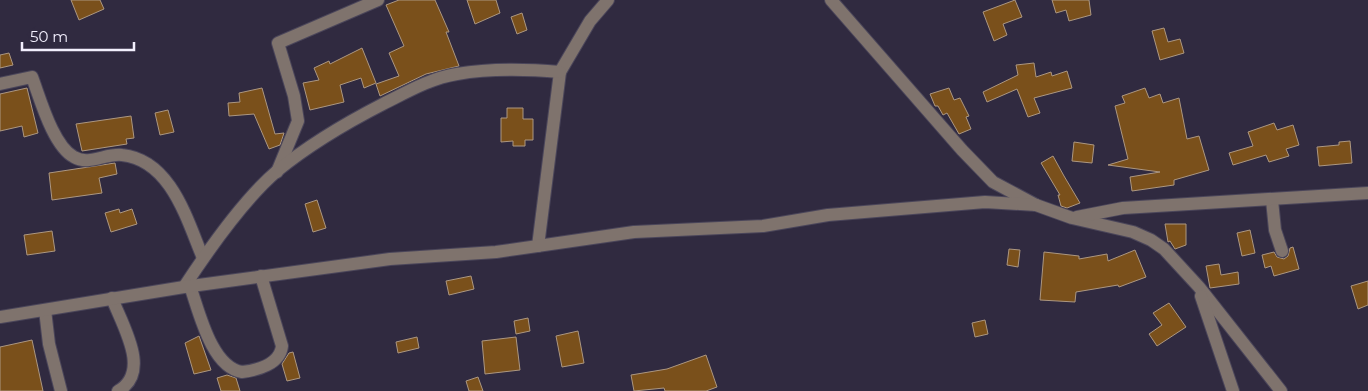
<svg xmlns="http://www.w3.org/2000/svg" width="1368" height="391" font-family="Montserrat,sans-serif">
<style>
.building{fill:#7a501b;stroke:#ac9781}
.lines{fill:none;stroke-linecap:round;stroke-linejoin:round}
.minor-casing{stroke:#4b465a;stroke-width:14}
.minor{stroke:#7f736d;stroke-width:12}
</style>
<rect width="100%" height="100%" fill="#302a40"/>
<!-- building -->
<g class="building">
<polygon points="71,0 100,0 104,9 79,20"/>
<polygon points="399,0 435,0 449,32 446,32 459,66 426,74 380,96 376,84 399,76 389,53 404,46 386,5"/>
<polygon points="467,0 496,0 500,13 475,24"/>
<polygon points="1015,0 1022,17 1003,24 1007,35 994,41 983,12"/>
<polygon points="1052,0 1089,0 1091,15 1069,21 1066,10 1056,13"/>
<polygon points="522,13 527,30 517,34 511,17"/>
<polygon points="1164,28 1168,42 1180,39 1184,53 1160,60 1152,31"/>
<polygon points="362,48 376,83 364,88 361,78 340,85 344,102 310,110 303,83 319,80 314,68 329,61 330,64"/>
<polygon points="9,53 13,65 0,68 0,55"/>
<polygon points="1034,63 1036,77 1051,72 1052,76 1067,71 1072,88 1034,98 1040,113 1028,117 1017,89 987,102 983,92 1018,75 1016,65"/>
<polygon points="27,88 38,133 24,137 22,126 0,131 0,94"/>
<polygon points="262,88 275,134 284,133 280,145 269,149 254,114 229,116 228,103 240,102 239,93"/>
<polygon points="949,88 954,100 960,98 969,116 966,117 971,129 959,134 947,113 943,115 938,106 935,106 930,94"/>
<polygon points="1145,88 1149,98 1160,94 1163,103 1179,98 1187,139 1199,136 1209,170 1174,180 1174,185 1132,191 1130,177 1160,172 1108,165 1128,159 1115,106 1125,103 1122,96"/>
<polygon points="507,108 523,108 523,119 533,119 533,140 525,140 525,146 513,146 513,141 501,142 501,118 507,118"/>
<polygon points="168,110 174,132 160,135 155,113"/>
<polygon points="131,116 134,138 126,139 127,144 82,151 76,124"/>
<polygon points="1274,123 1277,130 1293,125 1299,145 1286,149 1289,156 1269,162 1266,155 1233,165 1229,153 1253,146 1248,132"/>
<polygon points="1350,141 1352,163 1319,166 1317,147 1339,145 1339,142"/>
<polygon points="1074,142 1094,145 1092,163 1072,161"/>
<polygon points="1053,156 1064,176 1080,203 1067,208 1061,206 1058,195 1060,195 1041,163"/>
<polygon points="115,163 117,174 99,178 102,193 52,200 49,173"/>
<polygon points="317,200 326,228 313,232 305,204"/>
<polygon points="119,209 120,213 132,209 137,224 111,232 105,213"/>
<polygon points="1165,224 1186,224 1186,245 1175,249 1170,241 1168,242"/>
<polygon points="1250,230 1255,253 1242,256 1237,233"/>
<polygon points="52,231 55,251 27,255 24,235"/>
<polygon points="1293,247 1299,269 1274,276 1271,266 1265,268 1262,255 1274,252 1277,257 1284,259 1288,256 1290,248"/>
<polygon points="1009,249 1020,250 1018,267 1007,265"/>
<polygon points="1135,250 1146,277 1119,287 1118,285 1076,292 1075,302 1040,300 1044,252 1079,256 1079,259 1107,254 1108,261"/>
<polygon points="1219,264 1221,275 1238,272 1239,284 1210,288 1206,266"/>
<polygon points="471,276 474,289 449,295 446,281"/>
<polygon points="1368,281 1368,305 1358,309 1351,286"/>
<polygon points="1169,303 1186,327 1157,346 1149,334 1162,325 1153,313"/>
<polygon points="528,318 530,331 516,334 514,321"/>
<polygon points="985,320 988,334 975,337 972,323"/>
<polygon points="578,331 584,363 562,367 556,336"/>
<polygon points="199,336 211,370 194,374 185,343"/>
<polygon points="417,337 419,348 398,353 396,342"/>
<polygon points="516,337 520,370 485,374 482,341"/>
<polygon points="32,340 43,391 0,391 0,347"/>
<polygon points="293,352 300,378 287,381 282,364 289,353"/>
<polygon points="706,355 717,387 706,391 665,391 664,388 634,391 631,375 667,369"/>
<polygon points="227,375 236,378 240,391 221,391 217,378"/>
<polygon points="478,377 483,391 469,391 466,381"/>
</g>
<g class="lines">
<!-- minor casing -->
<g class="minor-casing">
<g id="minor">
<polyline points="831,0 962,150 993,182 1036,205 1072,218 1133,232 1151,240 1164,249 1199,287 1281,391"/>
<path d="M0,84L32,77C40,98 53,146 74,157C89,166 106,153 122,155C171,160 187,220 203,258"/>
<polyline points="277,172 298,121 294,96 278,43 378,0"/>
<polyline points="1272,200 1275,230 1282,251"/>
<polyline points="1077,217 1123,208 1368,193"/>
<polyline points="538,246 560,72 590,21 608,0"/>
<path d="M190,286C199,311 211,367 242,372C258,370 280,364 282,346L261,276"/>
<path d="M184,287C209,249 243,200 277,171C310,144 346,123 383,104C407,92 431,78 457,74C492,68 525,69 560,72"/>
<polyline points="1201,296 1233,391"/>
<path d="M112,298C122,325 152,372 118,391"/>
<polyline points="45,310 49,344 61,391"/>
<polyline points="0,317 184,287 390,259 496,252 634,232 763,226 828,215 985,202 1036,205"/>
</g>
</g>
<!-- minor -->
<use href="#minor" class="minor"/>
</g>
<!-- scale -->
<path d="M22 42v8h112v-8" fill="none" stroke="#f2effd" stroke-width="2.5"/>
<text x="30" y="42" font-size="15" fill="#f2effd" stroke="#302a40" stroke-width="4" paint-order="stroke">50 m</text>
</svg>
